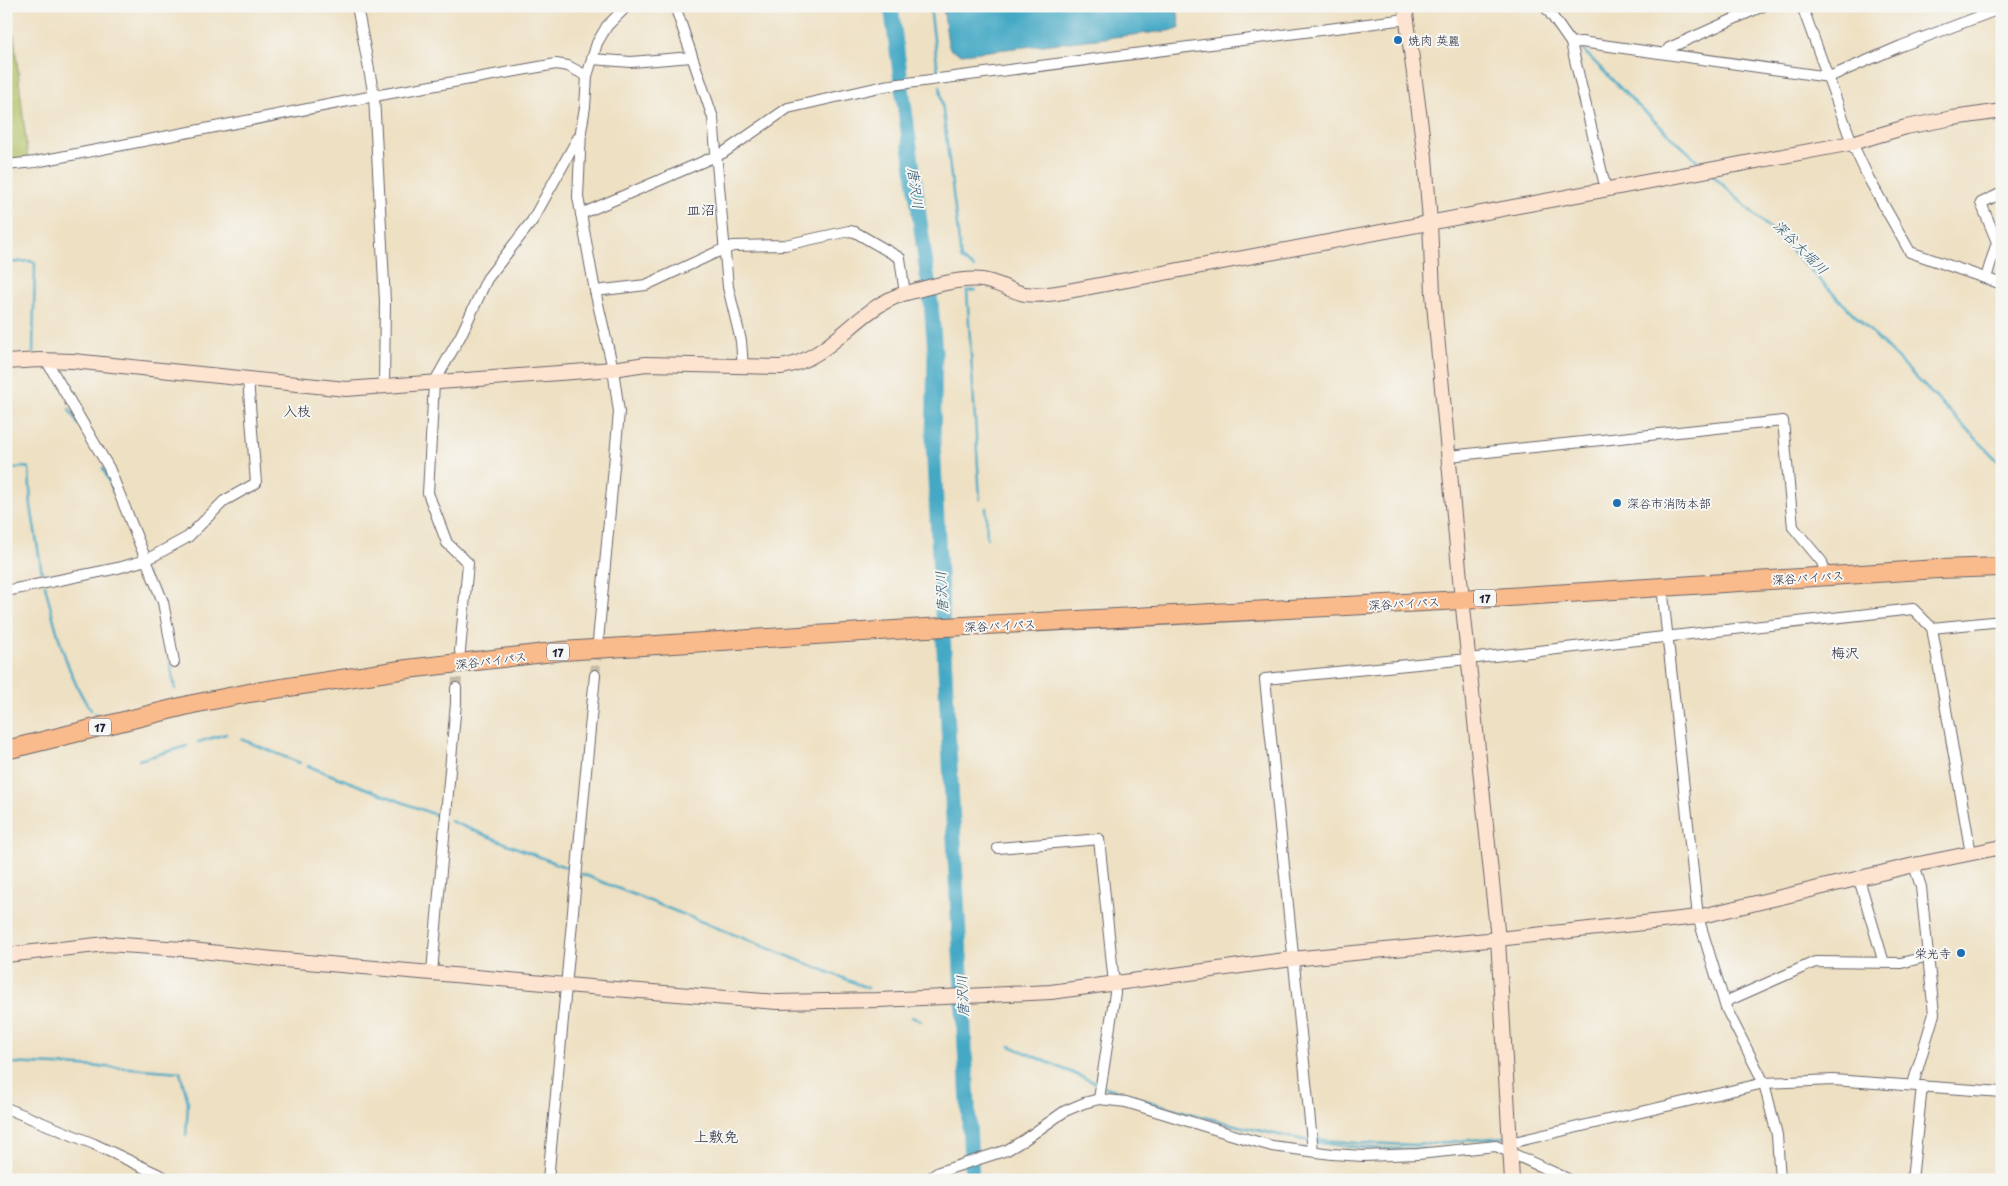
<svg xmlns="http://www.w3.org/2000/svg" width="2008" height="1186" font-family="'Playpen Sans','Klee One',sans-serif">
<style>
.green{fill:#b0c063;stroke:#69714f}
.water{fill:#45a9c5;stroke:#346680}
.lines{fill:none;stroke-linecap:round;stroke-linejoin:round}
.stream{stroke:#45a9c5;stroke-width:2.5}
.river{stroke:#45a9c5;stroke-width:15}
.street-tunnel{stroke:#c5baa7;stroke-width:10;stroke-dasharray:10 5;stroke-linecap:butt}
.street-casing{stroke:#69646a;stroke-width:12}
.secondary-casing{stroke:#69646a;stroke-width:16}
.highway-casing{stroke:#69646a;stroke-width:20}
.street{stroke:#fff;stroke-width:10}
.secondary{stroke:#fde4d1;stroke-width:14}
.highway{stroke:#fabb8c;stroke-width:18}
.poi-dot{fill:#1f6fb2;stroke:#f6f6f2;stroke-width:2}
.labels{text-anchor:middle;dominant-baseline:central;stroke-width:4;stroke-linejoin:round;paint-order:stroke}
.shield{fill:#f6f6f2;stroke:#626272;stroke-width:1}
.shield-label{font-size:11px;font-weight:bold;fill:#22223b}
.poi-label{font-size:12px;fill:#22223b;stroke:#f6f6f2;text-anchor:start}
.street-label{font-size:12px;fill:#22223b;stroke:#f6f6f2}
.water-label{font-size:14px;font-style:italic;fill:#305872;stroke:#f6f6f2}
.neighbourhood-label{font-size:14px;fill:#22223b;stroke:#f6f6f2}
.quarter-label{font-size:15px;fill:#22223b;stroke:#f6f6f2}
</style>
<rect width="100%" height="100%" fill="#f6f6f2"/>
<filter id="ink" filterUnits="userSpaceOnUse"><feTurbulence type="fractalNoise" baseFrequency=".02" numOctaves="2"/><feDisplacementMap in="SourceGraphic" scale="10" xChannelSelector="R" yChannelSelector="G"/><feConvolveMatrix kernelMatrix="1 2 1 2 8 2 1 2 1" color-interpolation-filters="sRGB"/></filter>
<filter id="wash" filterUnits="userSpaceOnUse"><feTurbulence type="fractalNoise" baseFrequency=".0096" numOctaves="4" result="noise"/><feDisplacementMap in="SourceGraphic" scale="20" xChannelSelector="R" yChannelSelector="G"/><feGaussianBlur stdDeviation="1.12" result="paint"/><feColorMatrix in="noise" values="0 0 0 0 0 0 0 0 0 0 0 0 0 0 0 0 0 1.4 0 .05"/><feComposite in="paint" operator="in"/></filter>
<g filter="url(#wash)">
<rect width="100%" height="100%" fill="#eee0c2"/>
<!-- green -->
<polygon class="green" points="14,35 28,159 6,161 6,37"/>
<!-- water -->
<polygon class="water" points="943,6 1177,6 1180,28 1176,30 962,54 951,50 948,44"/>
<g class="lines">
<!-- stream -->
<g class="stream">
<polyline points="930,6 938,72"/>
<polyline points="1552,6 1573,37"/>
<polyline points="1581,48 1632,100 1702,165"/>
<polyline points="940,86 961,259 974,268"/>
<polyline points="1711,174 1766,225 2002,465"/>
<polyline points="6,263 30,261 35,263 33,353"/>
<polyline points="976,290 967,291 980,499"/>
<polyline points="69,409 78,424"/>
<polyline points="103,468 114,493"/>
<polyline points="6,470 23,467 29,468 31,506 43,580"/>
<polyline points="986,508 987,538"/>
<polyline points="146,574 161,616"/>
<path d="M45,585C54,623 68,679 91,710"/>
<polyline points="170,663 175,689"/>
<polyline points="94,713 98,718"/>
<polyline points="241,739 300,763"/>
<polyline points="198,742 226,734"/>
<polyline points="139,760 187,746"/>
<polyline points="308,766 441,817"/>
<polyline points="450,821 570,869"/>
<polyline points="582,874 868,988"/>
<polyline points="912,1017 921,1021"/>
<polyline points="1010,1046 1098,1084"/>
<polyline points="6,1063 130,1068 180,1072 188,1102 186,1136"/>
<path d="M1103,1086C1171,1110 1239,1128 1310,1141"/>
<polyline points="1313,1139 1357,1143 1416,1145 1505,1137"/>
<path d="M1316,1142C1352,1148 1387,1150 1424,1149"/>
<polyline points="1516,1149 1583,1180"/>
</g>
<!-- river -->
<polyline class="river" points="891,6 931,303 935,352 933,443 972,1180"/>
</g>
</g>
<g filter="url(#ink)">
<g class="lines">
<!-- street-tunnel -->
<g class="street-tunnel">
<polyline points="595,675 598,644"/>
<polyline points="456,688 459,659"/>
</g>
<!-- street casing -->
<g class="street-casing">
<g id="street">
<polyline points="357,6 374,96 385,301 384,387"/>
<polyline points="675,6 713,118 728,287 741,341 743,367"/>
<polyline points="1545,6 1571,43"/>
<polyline points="1802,6 1852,143 1869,179 1910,252 2002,284"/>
<polyline points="1666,52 1669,48 1763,6"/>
<polyline points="592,59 631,62 692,57"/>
<polyline points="6,165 35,162 374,96 556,64 568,66 587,76"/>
<polyline points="1606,190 1571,43 1581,42 1829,77 1901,46 2002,8"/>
<polyline points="581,214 723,153 788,108 884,86 1406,19"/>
<polyline points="1986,278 1997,242 1981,203 2002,193"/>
<polyline points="595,291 646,285 717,252 733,246 785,245 849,231 855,232 900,258 905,294"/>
<polyline points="46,360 109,468 163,602 174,662"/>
<polyline points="1449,456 1783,421 1793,527 1822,562 1826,576"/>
<polyline points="1662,586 1698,917 1726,1008 1764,1083 1777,1135 1780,1180"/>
<polyline points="6,591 118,568 146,560 188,537 224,501 256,483 248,379"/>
<polyline points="1932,628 2002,621"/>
<polyline points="598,641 619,412 613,369 595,291 578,197 581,131 585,107 587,76 597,43 607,26 627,6"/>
<polyline points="460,651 468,563 447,543 428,493 434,383 461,335 487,279 532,221 578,138"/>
<polyline points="998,848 1099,839 1115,993 1099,1099"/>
<polyline points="1859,879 1884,963"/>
<polyline points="432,972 456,703 456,688"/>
<polyline points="1725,1002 1815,962 1901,963 1929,956"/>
<polyline points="1913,1084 1934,1014 1921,887 1914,865"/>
<polyline points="6,1108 94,1144 170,1180"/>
<polyline points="1510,1143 1764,1083 1833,1080 2002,1092"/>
<polyline points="1313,1151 1265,679 1468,659 1913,609 1932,628 1971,854"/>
<polyline points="548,1180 595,675"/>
<polyline points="927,1180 939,1172 1007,1150 1024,1140 1065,1111 1084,1103 1099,1099 1126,1102 1240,1137 1272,1146 1332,1154 1363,1156 1418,1154 1496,1146 1570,1180"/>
<polyline points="1912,1180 1922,1086"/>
</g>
</g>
<!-- secondary casing -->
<g class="secondary-casing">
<g id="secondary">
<polyline points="1405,6 1425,157 1430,222 1433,293 1460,579 1498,939 1512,1180"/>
<path d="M6,362L39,360L73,361L346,389L613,369L646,364L781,367C831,360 857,308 903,294C925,288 960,277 982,280C997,282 1010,291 1025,294C1038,296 1051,294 1063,292L1852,143L1906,127L1953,118L2002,111"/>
<polyline points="6,955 106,944 183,949 273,959 566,985 777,1002 879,1000 1051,992 1292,959 1498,939 1698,917 1914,865 2002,847"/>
</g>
</g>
<!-- highway casing -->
<g class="highway-casing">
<polyline id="highway" points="6,750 193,704 249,693 407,669 562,651 926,628 1462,600 1938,569 2002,567"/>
</g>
<!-- street -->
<use href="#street" class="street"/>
<!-- secondary -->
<use href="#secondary" class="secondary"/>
<!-- highway -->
<use href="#highway" class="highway"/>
</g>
</g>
<!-- markers -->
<g class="poi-dot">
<circle cx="1398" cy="40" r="5"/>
<circle cx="1617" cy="503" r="5"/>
<circle cx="1961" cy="953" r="5"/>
</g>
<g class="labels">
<!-- shield labels -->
<g class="shield">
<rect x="1474" y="589.5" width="22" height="17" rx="4"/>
<rect x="547" y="643.5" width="22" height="17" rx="4"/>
<rect x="89" y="718.5" width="22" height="17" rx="4"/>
</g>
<g class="shield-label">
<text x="1485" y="598">17</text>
<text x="558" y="652">17</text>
<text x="100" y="727">17</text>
</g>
<!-- poi labels -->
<g class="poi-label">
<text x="1408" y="40">焼肉 英麗</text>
<text x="1627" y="503">深谷市消防本部</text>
<text x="1951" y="953" text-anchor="end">栄光寺</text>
</g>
<!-- street labels -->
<g class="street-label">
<text transform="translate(1808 577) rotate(-4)">深谷バイパス</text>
<text transform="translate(1404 603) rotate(-3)">深谷バイパス</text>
<text transform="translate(1000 625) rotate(-3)">深谷バイパス</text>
<text transform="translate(491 660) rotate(-7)">深谷バイパス</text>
</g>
<!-- water labels -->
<g class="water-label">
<text transform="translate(916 188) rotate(82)">唐沢川</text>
<text transform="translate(1801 247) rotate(45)">深谷大堀川</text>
<text transform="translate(941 592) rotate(-93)">唐沢川</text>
<text transform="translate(962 996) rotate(-93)">唐沢川</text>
</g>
<!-- neighbourhood labels -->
<g class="neighbourhood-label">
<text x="701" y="209">皿沼</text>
<text x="297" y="410">入枝</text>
<text x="1845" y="652">梅沢</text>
</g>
<!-- quarter labels -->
<g class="quarter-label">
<text x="716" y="1135">上敷免</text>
</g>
</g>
<!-- margin -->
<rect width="2008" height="1186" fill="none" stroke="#f6f6f2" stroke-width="25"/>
</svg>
